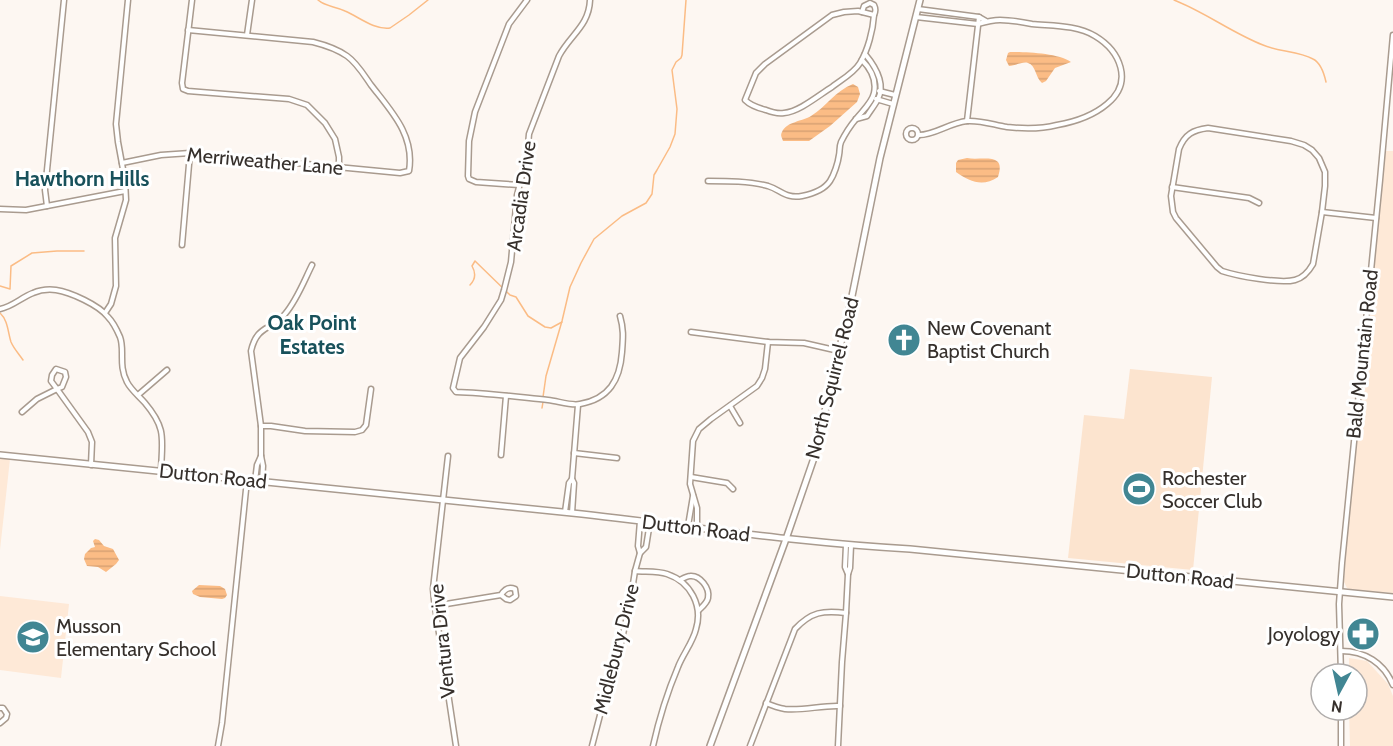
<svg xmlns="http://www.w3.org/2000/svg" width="1393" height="746" font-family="Cabin,sans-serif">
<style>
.built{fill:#fee9d7}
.grass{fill:#fce4cf}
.water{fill:url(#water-rules)}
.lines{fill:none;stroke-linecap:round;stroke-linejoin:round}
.stream{stroke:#fbbc85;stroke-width:1.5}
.street-casing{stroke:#a99b8f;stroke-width:7}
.secondary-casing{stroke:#a99b8f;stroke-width:8}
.street{stroke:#fff;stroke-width:4}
.secondary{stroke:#fff;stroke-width:5}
.labels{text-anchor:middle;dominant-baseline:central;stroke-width:6;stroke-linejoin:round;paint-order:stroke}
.street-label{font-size:20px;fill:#36302c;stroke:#fff}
.poi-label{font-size:20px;fill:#36302c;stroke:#fff;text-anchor:start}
.neighbourhood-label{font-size:21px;font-weight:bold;fill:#18515b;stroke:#fff}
</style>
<defs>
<pattern id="water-rules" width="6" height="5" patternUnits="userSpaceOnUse" patternTransform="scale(1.5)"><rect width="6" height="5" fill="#fbbc85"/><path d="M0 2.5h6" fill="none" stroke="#d8a273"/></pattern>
</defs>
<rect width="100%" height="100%" fill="#fdf7f2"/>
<!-- built -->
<g class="built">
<polygon points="1385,151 1393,151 1393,593 1352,590 1347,588 1344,582 1346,533"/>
<polygon points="0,458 10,459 0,550"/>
<polygon points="0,596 69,604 61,678 0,670"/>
<polygon points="1349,658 1367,661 1388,684 1393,696 1393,746 1350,746 1349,710 1357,710 1357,674 1349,674"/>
</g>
<!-- grass -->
<polygon class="grass" points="1130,369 1212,377 1193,570 1068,558 1084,415 1124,419"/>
<!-- water -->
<g class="water">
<path d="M1010,52C1026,52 1058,53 1071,62L1055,68L1046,81L1042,83C1035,77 1036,65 1028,63C1023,61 1015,66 1009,66L1006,60L1008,53Z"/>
<path d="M853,84L858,87L860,94L857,102L830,126L809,141H783C782,137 780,136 782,132C786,122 803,121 811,116C826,107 835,91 853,84Z"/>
<path d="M967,158C981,161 1007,151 998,177C983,187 970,182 956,172V163L958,160Z"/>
<polygon points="95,539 99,540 104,546 113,549 119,560 116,564 106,572 98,567 87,566 84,559 85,554 91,548 95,547 93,541"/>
<polygon points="199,585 220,586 225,589 227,595 225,598 222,599 200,597 193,594 192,591"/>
</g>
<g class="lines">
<!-- stream -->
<g class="stream">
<path d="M318,0C326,7 335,6 345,11C359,17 374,30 390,28L409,15L428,0"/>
<path d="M1174,0C1205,12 1232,33 1263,45C1279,52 1298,51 1313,59C1321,63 1324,73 1326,82"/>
<path d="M470,285C476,279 476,273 472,266L475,261L510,295L516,297L528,316L545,327L551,328L562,322"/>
<polyline points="0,286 10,289 11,266 32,253 57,251 84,251"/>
<path d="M0,313C8,320 8,333 11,342C14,349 19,354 23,360"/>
<polyline points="543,397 546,376 562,321 570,287 581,263 594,239 622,216 646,203 652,194 654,175 657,170 670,147 675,134 677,109 672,70 676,62 681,58 682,55 686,0"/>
<polyline points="542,408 543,402"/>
</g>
<!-- street casing -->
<g class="street-casing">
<g id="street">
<polyline points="192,0 182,83 183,89 188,91 289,99 307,105 325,123 335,139 339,157 339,167"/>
<path d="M590,0C589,26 570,35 559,56L529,134L527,156L517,195L511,262L504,290L501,300L484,327L460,358L453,388L456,392C487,393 518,397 548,400C558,401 571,406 580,404C609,399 620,380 622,352C623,338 624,330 620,316"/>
<polyline points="918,9 979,17 986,21"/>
<path d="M858,11L874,15C873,30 868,50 860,63C854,73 841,80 832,87C819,95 799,112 784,113C777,114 771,112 766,110C758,108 751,106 745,100L756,73L765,64L832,15L844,12Z"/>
<path d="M862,12L864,6L870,3L874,5C876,9 876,11 874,15"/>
<path d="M916,17L978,24C985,22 993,20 1000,20C1011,20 1022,22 1032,24C1053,26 1077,25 1095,36C1120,51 1134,82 1107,104C1094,115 1074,122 1057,125C1041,129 1024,129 1007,127C994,125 981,120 967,121C949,123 935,135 919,135"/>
<polyline points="247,35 252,0"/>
<polyline points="879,91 895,95"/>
<polyline points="876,99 893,104"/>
<path d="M856,119L867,116C870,111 875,105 878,99C886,83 875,66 865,54"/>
<polyline points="967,121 979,17"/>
<circle cx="912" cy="134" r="6"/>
<path d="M1208,128L1291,141L1304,145L1312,150L1319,158L1325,172V186L1322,212L1313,264C1309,271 1303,278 1295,280C1280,284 1237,276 1222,271L1217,267L1176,218L1173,212L1171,196L1179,149C1185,134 1193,130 1208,128Z"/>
<path d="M122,163L161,155L190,153L400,173L409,171C415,135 391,111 371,85C364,75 357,63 347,56C337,49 325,45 313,42L188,30"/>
<path d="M708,181C728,181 749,181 768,186C781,190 786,199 802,196C812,194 824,190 830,181C834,175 838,163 839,155C840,151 839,147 841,142C845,134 850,126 856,119C862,111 872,103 874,93C877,79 871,69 862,60"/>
<polyline points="519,185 476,182 469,179 468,176 469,141 475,112 509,24 527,0"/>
<polyline points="1172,187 1249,198 1259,203"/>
<polyline points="47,206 45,190 64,0"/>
<polyline points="0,209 26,210 125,191"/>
<polyline points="1322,212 1376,218"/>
<polyline points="182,245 190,153"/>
<path d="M0,309C12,307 22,297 33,293C40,290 48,289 56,290C70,292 99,305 108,317C113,322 117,330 120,337C125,350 118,365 127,382C131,390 139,396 145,403C167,429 162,439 161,471"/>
<polyline points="105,313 111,304 116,286 115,238 126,200 125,180 118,142 116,124 128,0"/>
<polyline points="691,332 768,342 804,343 839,351"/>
<polygon points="56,369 65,372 66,377 62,387 57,389 51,381 52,375"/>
<polyline points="138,395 167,370"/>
<polyline points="730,406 740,423"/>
<polyline points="22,412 37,399 57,389 88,432 92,442 91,465"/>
<polyline points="261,426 271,426 305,431 355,432 362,430 366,425 371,389"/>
<polyline points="574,453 617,458"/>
<polyline points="501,455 506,396"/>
<polyline points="448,456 433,589 434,600 456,746"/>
<polyline points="691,477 727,483 733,489"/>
<polyline points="255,481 257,465 261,456"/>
<path d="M262,481L263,466L261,456V426L251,351C257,325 270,331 285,314C297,300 304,281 312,265"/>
<polyline points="565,512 569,483 572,479"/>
<polyline points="572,513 574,483 572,479 578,405"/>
<polyline points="688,526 693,496"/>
<polyline points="697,527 697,508 690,484 693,441 699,429 711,419 757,386 762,378 765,369 768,342"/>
<polyline points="846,545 845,567 848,574 850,568 851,545"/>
<polyline points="640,553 638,546 640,521"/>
<path d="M635,571C645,572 658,571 667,574C691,582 703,606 696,629C693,642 683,654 678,667C667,693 659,719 653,746"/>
<path d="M680,580C682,579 687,576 690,576C700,575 710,588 708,598C707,603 702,607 699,610"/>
<path d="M434,606L501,595L506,599L510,600L516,596L515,589C508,586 504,590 501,595"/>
<path d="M1341,651C1365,651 1384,663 1393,685"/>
<polyline points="1341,674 1339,604 1342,563 1380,180 1393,35"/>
<path d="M766,703C773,706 779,708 785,709C803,711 822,705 840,706"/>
<polyline points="0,708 3,708 7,714 6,718 0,723"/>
<polyline points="1341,710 1341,746"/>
<polyline points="218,746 222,723 247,480"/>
<polyline points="592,746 605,696 619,652 630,603 635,571 640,553 646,547 650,522"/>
<path d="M750,746L795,629C811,612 823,610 846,613"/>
<polyline points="838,746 842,662 846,613 848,574"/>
</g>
</g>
<!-- secondary casing -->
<g class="secondary-casing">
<g id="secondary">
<path d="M0,455C191,475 381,493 572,513C684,525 797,543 910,549L1393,597"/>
<polyline points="710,746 786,539 814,458 852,296 880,158 920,0"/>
</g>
</g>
<!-- street -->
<use href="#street" class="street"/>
<!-- secondary -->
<use href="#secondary" class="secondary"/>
</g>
<!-- icons -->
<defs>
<g id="church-disc" transform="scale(1.725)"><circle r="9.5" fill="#418693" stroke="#fff"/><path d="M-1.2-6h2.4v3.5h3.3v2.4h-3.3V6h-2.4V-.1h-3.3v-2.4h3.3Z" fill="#fff"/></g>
<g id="stadium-disc" transform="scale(1.725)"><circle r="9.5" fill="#418693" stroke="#fff"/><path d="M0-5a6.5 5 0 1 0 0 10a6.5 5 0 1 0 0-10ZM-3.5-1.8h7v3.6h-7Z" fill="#fff"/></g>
<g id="pharmacy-disc" transform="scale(1.725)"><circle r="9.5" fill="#418693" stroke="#fff"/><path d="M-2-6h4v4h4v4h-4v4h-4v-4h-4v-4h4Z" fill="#fff"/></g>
<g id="school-disc" transform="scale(1.725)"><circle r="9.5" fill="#418693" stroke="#fff"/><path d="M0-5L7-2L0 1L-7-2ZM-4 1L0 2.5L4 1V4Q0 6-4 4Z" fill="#fff"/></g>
</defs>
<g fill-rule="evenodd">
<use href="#church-disc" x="904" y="340"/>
<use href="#stadium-disc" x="1139" y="489"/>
<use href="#pharmacy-disc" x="1363" y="634"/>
<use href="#school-disc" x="33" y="637"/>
</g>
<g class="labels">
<!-- street labels -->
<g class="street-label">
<text transform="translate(265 161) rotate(5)">Merriweather Lane</text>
<text transform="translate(521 196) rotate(-82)">Arcadia Drive</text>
<text transform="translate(1362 354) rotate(-84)">Bald Mountain Road</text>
<text transform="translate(832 378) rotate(-76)">North Squirrel Road</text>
<text transform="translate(213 476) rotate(6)">Dutton Road</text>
<text transform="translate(696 528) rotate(7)">Dutton Road</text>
<text transform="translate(1180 576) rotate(6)">Dutton Road</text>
<text transform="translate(442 641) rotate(-96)">Ventura Drive</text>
<text transform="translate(616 649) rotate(-76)">Midlebury Drive</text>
</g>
<!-- poi labels -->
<g class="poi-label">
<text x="927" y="328">New Covenant<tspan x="927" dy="23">Baptist Church</tspan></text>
<text x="1162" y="478">Rochester<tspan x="1162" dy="23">Soccer Club</tspan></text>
<text x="56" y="626">Musson<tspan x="56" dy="23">Elementary School</tspan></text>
<text x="1340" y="634" text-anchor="end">Joyology</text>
</g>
<!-- neighbourhood labels -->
<g class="neighbourhood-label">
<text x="82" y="178">Hawthorn Hills</text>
<text x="312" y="322">Oak Point<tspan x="312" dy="24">Estates</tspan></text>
</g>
</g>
<!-- north arrow -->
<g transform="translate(1339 692) rotate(188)"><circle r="28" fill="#ffffff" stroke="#afacab" stroke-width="1.5"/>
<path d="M0-4.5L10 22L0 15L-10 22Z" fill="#418693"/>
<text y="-9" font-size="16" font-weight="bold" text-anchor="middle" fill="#36302c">N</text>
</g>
</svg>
